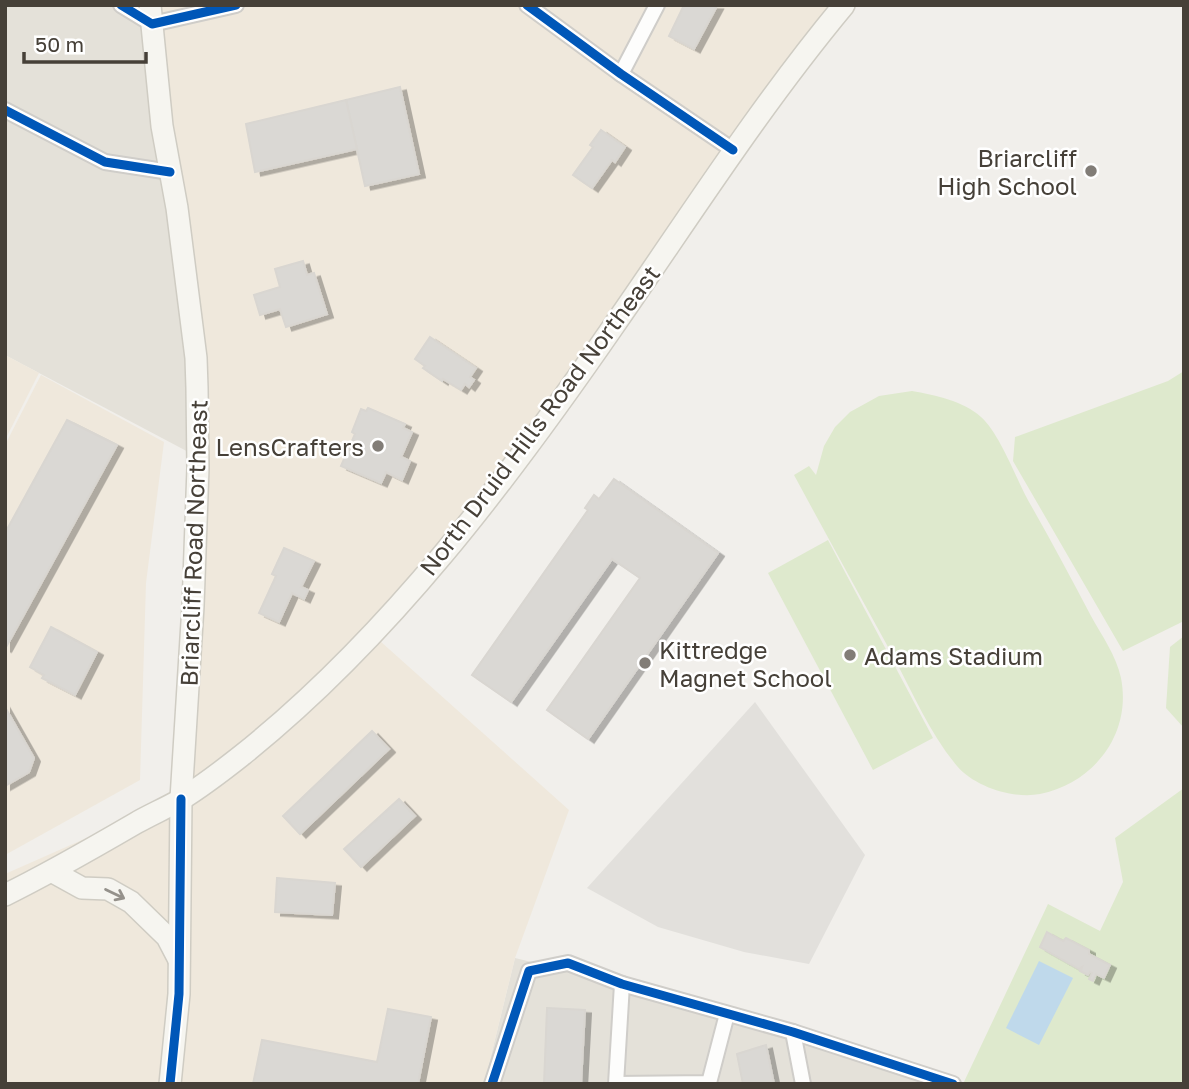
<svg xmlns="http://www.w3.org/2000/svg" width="1189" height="1089" font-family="'Golos Text',sans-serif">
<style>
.residential{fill:#e4e1d9}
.commercial{fill:#efe8dc}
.green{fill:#dee9cd}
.parking{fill:#e2e0dc}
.water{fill:#bfd9eb}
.building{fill:#dad8d4;stroke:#d9d6d1;stroke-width:2;filter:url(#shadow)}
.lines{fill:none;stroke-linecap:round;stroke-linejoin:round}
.street-casing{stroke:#cfcdc9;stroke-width:18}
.secondary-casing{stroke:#cfccc3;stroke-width:24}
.street{stroke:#fdfdfc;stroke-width:14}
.secondary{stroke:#f6f5f0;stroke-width:21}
.cycleway-casing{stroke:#fff;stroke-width:13}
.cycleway{stroke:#0057b8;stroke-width:9}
.oneway{stroke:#95918b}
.poi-dot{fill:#827d77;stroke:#fff;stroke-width:2.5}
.labels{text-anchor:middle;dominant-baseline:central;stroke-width:5;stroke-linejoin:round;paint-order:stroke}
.poi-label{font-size:24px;fill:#464038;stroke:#fff;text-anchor:end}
.street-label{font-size:24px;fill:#464038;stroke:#fff}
</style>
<defs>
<filter id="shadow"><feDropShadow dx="6" dy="3.5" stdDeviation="0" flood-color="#0004"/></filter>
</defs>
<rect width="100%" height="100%" fill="#f1efeb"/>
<!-- residential -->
<g class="residential">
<polygon points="5,5 145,5 196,456 5,355"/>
<polygon points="515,958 622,984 962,1084 484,1084"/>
</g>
<!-- commercial -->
<g class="commercial">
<polygon points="145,5 853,5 787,84 521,466 380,641 569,810 515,958 484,1084 5,1084 5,874 186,794 196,456"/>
<polygon points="5,355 39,373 5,440"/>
<polygon points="41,375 164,442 146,583 140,780 5,855 5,445"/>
</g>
<!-- green -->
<g class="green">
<polygon points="1184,371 1184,621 1123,651 1013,461 1015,437 1168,381"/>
<path d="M912,391C934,395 964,401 981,417C1002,436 1017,483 1033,509C1053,544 1072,580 1091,616C1102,636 1116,655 1121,678C1132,734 1094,783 1040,794C1013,799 975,787 957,766C930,734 913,693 893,656C860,596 827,536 794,475L809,466L816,475L824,446L835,427L850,412L879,396Z"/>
<polygon points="828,540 933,738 873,770 768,573"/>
<polygon points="1184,636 1184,728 1166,708 1170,647"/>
<polygon points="1184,788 1184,1084 963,1084 1048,904 1100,931 1123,882 1115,838"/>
</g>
<!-- parking -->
<polygon class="parking" points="755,702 865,855 809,964 744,952 658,927 587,888"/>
<!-- water -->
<polygon class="water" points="1039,961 1073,978 1039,1045 1006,1028"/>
<!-- building -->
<g class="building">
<polygon points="684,5 717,6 694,49 669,36"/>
<polygon points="400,87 419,174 365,186 346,100"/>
<polygon points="346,100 357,149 255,172 246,124"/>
<polygon points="601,130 625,147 615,162 612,160 592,188 573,175 593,147 590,145"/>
<polygon points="303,261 307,275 314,273 327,314 286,327 280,309 260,315 254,295 280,287 275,269"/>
<polygon points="430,337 476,368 470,377 474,380 469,387 465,384 461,390 443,379 442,381 423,368 425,366 415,359"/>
<polygon points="368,408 405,424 403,428 412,432 401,457 410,461 402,480 386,472 381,483 341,466 355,434 352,432 361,409 366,411"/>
<polygon points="67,420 117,445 5,649 5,533"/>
<polygon points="614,479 718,553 588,739 547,710 640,578 612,559 511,702 472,675 588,510 585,508 594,495 599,499"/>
<polygon points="284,548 314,561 301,587 308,590 304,599 292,593 279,622 259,613 276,576 272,574"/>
<polygon points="51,627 97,652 75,695 42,678 44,675 30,667"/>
<polygon points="5,707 34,758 29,772 5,786"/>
<polygon points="372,731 389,749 300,834 283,816"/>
<polygon points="399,799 415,816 361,867 344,849"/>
<polygon points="277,878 335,883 332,915 275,912"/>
<polygon points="1047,932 1063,941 1066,938 1089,950 1089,954 1110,965 1104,978 1096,974 1093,981 1089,979 1092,973 1090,972 1088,975 1080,971 1082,967 1079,969 1040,947"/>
<polygon points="547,1008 585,1010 581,1084 544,1084"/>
<polygon points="388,1009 431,1017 418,1084 253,1084 262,1040 377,1062"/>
<polygon points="766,1045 774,1084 743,1084 737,1054"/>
</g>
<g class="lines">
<!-- street casing -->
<g class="street-casing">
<g id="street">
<polyline points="121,5 152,24 236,5"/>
<polyline points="527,5 621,74 733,150"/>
<polyline points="621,74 657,5"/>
<polyline points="5,110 105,162 170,172"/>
<polyline points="622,984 616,1084 709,1083 727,1014"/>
<polyline points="793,1032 803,1084"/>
<polyline points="492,1084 529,971 568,963 622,984 793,1032 953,1084"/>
</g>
</g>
<!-- secondary casing -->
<g class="secondary-casing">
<g id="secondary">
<polyline points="150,5 162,126 177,208 196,358 197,388 198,468 193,606 181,799 179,994 170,1084"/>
<polyline points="53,872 82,888 108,889 131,902 167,937 179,960"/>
<path d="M5,895C50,873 93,848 136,823C150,815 166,808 180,800C201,787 222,771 241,756C389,638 508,479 615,324C690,216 760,106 844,5"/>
</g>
</g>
<!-- street -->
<use href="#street" class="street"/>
<!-- secondary -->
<use href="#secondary" class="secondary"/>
<!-- cycleway casing -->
<g class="cycleway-casing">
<g id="cycleway">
<polyline points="121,5 152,24 236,5"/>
<polyline points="527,5 621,74 733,150"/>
<polyline points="5,110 105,162 170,172"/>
<polyline points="170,1084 179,994 181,799"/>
<polyline points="492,1084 529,971 568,963 622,984 793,1032 953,1084"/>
</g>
</g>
<!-- cycleway -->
<use href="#cycleway" class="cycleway"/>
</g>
<!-- one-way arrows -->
<defs><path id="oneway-shaft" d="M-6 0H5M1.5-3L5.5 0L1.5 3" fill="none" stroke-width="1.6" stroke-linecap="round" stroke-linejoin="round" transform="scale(1.75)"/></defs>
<use class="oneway" href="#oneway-shaft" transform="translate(115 894) rotate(26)"/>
<!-- markers -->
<g class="poi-dot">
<circle cx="1091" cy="171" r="7"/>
<circle cx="378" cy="446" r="7"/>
<circle cx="850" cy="655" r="7"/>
<circle cx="645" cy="663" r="7"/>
</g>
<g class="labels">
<!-- poi labels -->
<g class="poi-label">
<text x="1077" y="157">Briarcliff<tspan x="1077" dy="28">High School</tspan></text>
<text x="364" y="446">LensCrafters</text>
<text x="659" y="649" text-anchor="start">Kittredge<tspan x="659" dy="28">Magnet School</tspan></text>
<text x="864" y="655" text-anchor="start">Adams Stadium</text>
</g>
<!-- street labels -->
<g class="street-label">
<text transform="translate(539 420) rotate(-53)">North Druid Hills Road Northeast</text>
<text transform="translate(193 543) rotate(-88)">Briarcliff Road Northeast</text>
</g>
</g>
<!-- border -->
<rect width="1189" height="1089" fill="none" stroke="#464038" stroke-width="14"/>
<!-- scale -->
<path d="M24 52v10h122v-10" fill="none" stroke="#464038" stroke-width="3.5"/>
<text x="35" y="52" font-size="21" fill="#464038" stroke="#ffffff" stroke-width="5" paint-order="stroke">50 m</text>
</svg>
